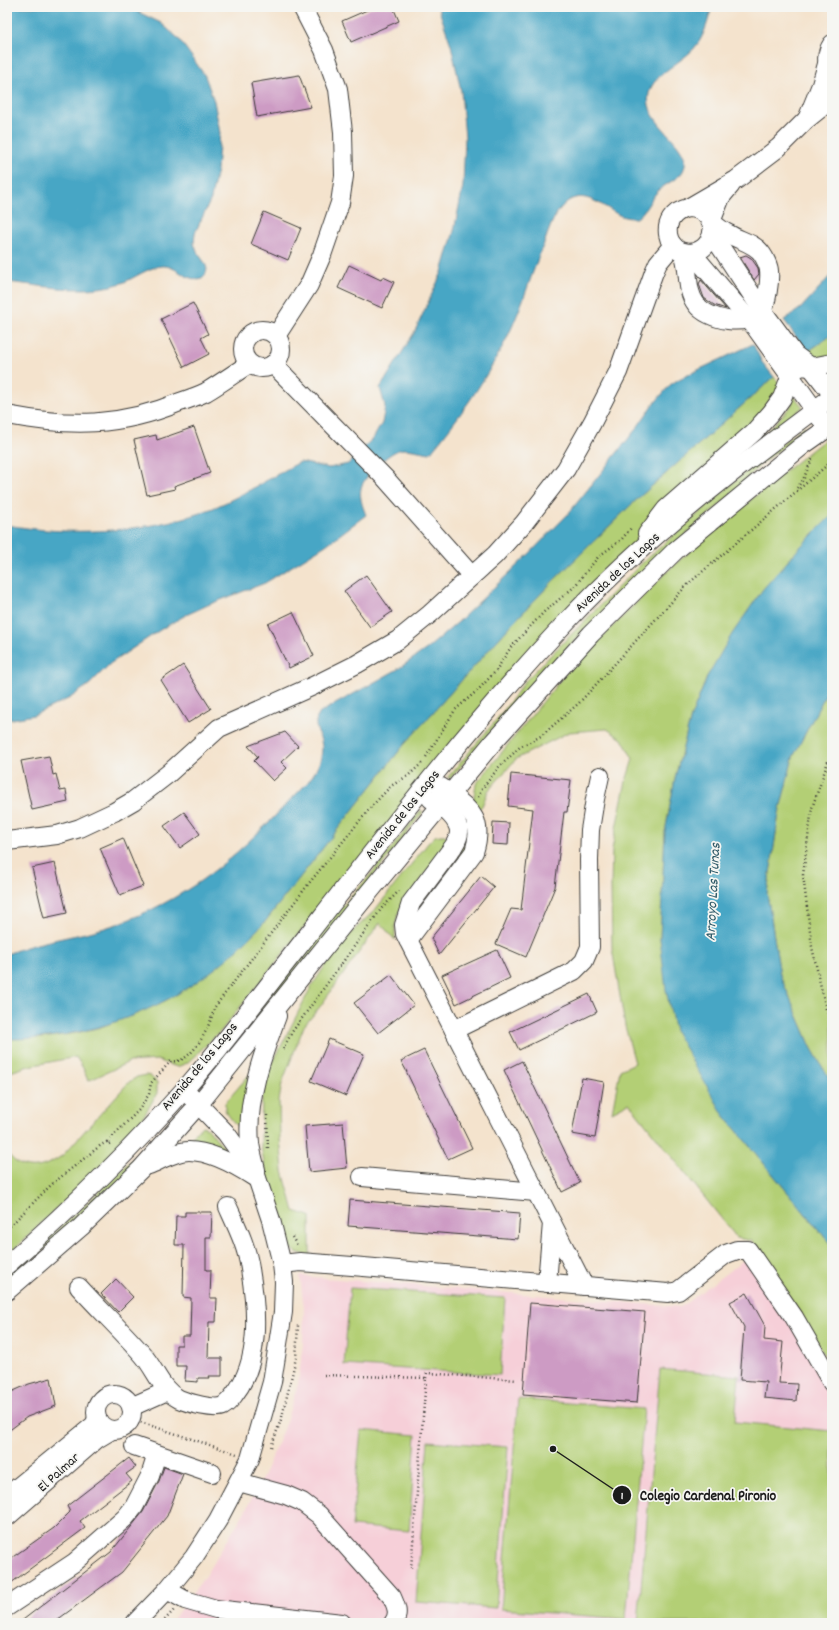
<svg xmlns="http://www.w3.org/2000/svg" width="839" height="1630" font-family="Dekko,sans-serif">
<style>
.built{fill:#f6cfd8}
.green{fill:#b3cf75;stroke:#687648}
.water{fill:#46a6c5;stroke:#316170}
.building{fill:#cd9bc4}
.lines{fill:none;stroke-linecap:round;stroke-linejoin:round}
.minor-casing{stroke:#3c3a37;stroke-width:20}
.path{stroke:#3c3a37;stroke-width:2.5;stroke-dasharray:1 3;stroke-linecap:butt}
.minor{stroke:#fff;stroke-width:18}
.labels{text-anchor:middle;dominant-baseline:central;stroke-width:3.5;stroke-linejoin:round;paint-order:stroke}
.street-label{font-size:14px;fill:#1c1c1c;stroke:#f6f6f2}
.water-label{font-size:15px;font-style:italic;fill:#2f5a68;stroke:#f6f6f2}
.leader{fill:none;stroke:#1c1c1c;stroke-width:1.5}
.callout-dot{fill:#1c1c1c;stroke:#f6f6f2;stroke-width:1.5}
.mark-label{font-size:12px;text-anchor:middle;font-weight:bold;fill:#fff}
.callout-label{font-size:15px;text-anchor:middle;font-weight:bold;fill:#1c1c1c;stroke:#f6f6f2;stroke-width:3.5;stroke-linejoin:round;paint-order:stroke}
</style>
<rect width="100%" height="100%" fill="#f6f6f2"/>
<filter id="ink" filterUnits="userSpaceOnUse"><feTurbulence type="fractalNoise" baseFrequency=".025" numOctaves="2"/><feDisplacementMap in="SourceGraphic" scale="8" xChannelSelector="R" yChannelSelector="G"/><feConvolveMatrix kernelMatrix="1 2 1 2 8 2 1 2 1" color-interpolation-filters="sRGB"/></filter>
<filter id="wash" filterUnits="userSpaceOnUse"><feTurbulence type="fractalNoise" baseFrequency=".012" numOctaves="4" result="noise"/><feDisplacementMap in="SourceGraphic" scale="16" xChannelSelector="R" yChannelSelector="G"/><feGaussianBlur stdDeviation="0.9" result="paint"/><feColorMatrix in="noise" values="0 0 0 0 0 0 0 0 0 0 0 0 0 0 0 0 0 1.4 0 .05"/><feComposite in="paint" operator="in"/></filter>
<g filter="url(#wash)">
<rect width="100%" height="100%" fill="#f4e3cd"/>
<!-- built -->
<polygon class="built" points="756,1251 832,1376 832,1623 169,1623 174,1618 203,1579 244,1513 263,1477 286,1422 298,1384 303,1344 304,1308 300,1276 681,1307"/>
<!-- green -->
<g class="green">
<polygon points="832,335 832,358 811,359 807,352"/>
<polygon points="774,377 783,387 780,395 623,559 325,901 221,1031 187,1063 177,1067 157,1060 129,1062 88,1081 83,1068 76,1057 29,1066 7,1073 7,1039 42,1038 77,1033 101,1027 159,1004 176,995 217,967 264,923 403,746 512,624 553,581 633,503"/>
<polygon points="794,396 803,407 749,451 791,406"/>
<polygon points="804,426 806,429 761,464 730,496 645,570 532,684 450,779 448,777 502,713 525,681 640,565 742,475"/>
<polygon points="832,434 832,515 802,545 708,675 691,717 676,774 665,832 660,939 723,1114 832,1246 832,1367 752,1241 737,1238 629,1103 612,1112 620,1070 635,1063 625,1026 612,948 611,887 612,850 617,823 626,781 633,759 622,739 607,729 569,732 516,759 488,791 482,806 477,811 473,802 476,784 567,672 675,564 780,475"/>
<polygon points="832,682 832,1084 811,1047 780,975 767,893 779,813 793,757"/>
<polygon points="421,810 423,812 320,945 241,1040 258,1009 305,949 366,880"/>
<path d="M468,820L473,843L416,918C420,896 453,863 466,842L464,824Z"/>
<polygon points="440,835 445,835 449,840 398,914 395,926 395,940 380,923 319,1008 304,1026 282,1083 279,1101 280,1138 283,1171 294,1211 310,1216 310,1256 296,1252 287,1246 268,1184 261,1146 262,1097 270,1068 311,987 329,960 345,939 375,910 429,842 435,836"/>
<path d="M146,1075L150,1076L157,1082V1093L147,1111L129,1137L106,1161L7,1256V1153C10,1156 13,1160 16,1162C32,1173 49,1165 63,1155L129,1082L137,1077Z"/>
<polygon points="249,1075 247,1139 225,1111 225,1103"/>
<polygon points="174,1120 143,1161 7,1284 7,1275 85,1205"/>
<polygon points="202,1126 208,1128 228,1153 181,1149"/>
<polygon points="350,1288 505,1298 500,1375 344,1365"/>
<polygon points="660,1369 739,1376 735,1422 832,1431 832,1623 638,1623"/>
<polygon points="518,1399 644,1409 626,1619 501,1609"/>
<polygon points="361,1430 416,1435 409,1531 352,1526"/>
<polygon points="428,1441 508,1447 496,1608 416,1602"/>
</g>
<!-- water -->
<g class="water">
<path d="M7,7H128L161,23L179,39L192,57L205,76L214,101L220,133L217,170L211,199L195,233L194,243L197,252L205,263L207,269L205,276C189,287 178,264 161,266C147,268 135,278 122,283C85,295 45,286 7,282Z"/>
<path d="M438,7H712C708,20 705,35 696,46C684,62 654,73 649,93C641,124 697,146 683,171C679,179 664,184 657,192C650,200 646,211 637,218C631,218 625,218 619,215C608,209 589,194 575,198C567,200 561,207 557,213C552,221 548,232 545,241C531,274 522,308 506,340C485,381 459,418 430,453C422,452 412,449 403,449C390,450 364,476 361,488C359,498 363,507 366,515L326,545L265,583L210,604L184,616L160,630L111,663L90,684L70,698L34,715L7,720V525C69,536 140,533 200,513C235,501 267,479 300,462L329,468L348,464L374,437L382,423L385,406L380,388L414,333L442,272L454,231L463,186L465,138L461,91L451,45Z"/>
<polygon points="832,274 832,335 807,352 784,320 801,308"/>
<path d="M753,344L762,362L774,377L633,503L553,581L512,624L403,746L264,923C249,938 234,954 217,967C158,1014 82,1040 7,1039V954C42,939 81,937 117,924C183,900 225,866 273,818C284,806 296,795 307,783C315,773 322,762 322,748C322,734 309,725 321,712L398,669L428,648L457,623L530,553L568,514L636,429L652,406L670,385L679,379Z"/>
<polygon points="832,515 832,682 793,757 779,813 767,893 780,975 811,1047 832,1084 832,1246 723,1114 675,1031 666,990 660,939 665,832 676,774 691,717 708,675 732,634 763,589 802,545"/>
</g>
<g id="blocks">
<!-- building -->
<g class="building">
<polygon points="374,7 393,7 399,21 351,42 342,21"/>
<polygon points="299,75 311,107 257,117 251,83"/>
<polygon points="264,212 301,228 288,260 251,244"/>
<polygon points="746,255 751,258 758,268 759,274 754,280 740,257"/>
<polygon points="349,265 381,280 383,277 394,282 382,308 338,288"/>
<polygon points="701,280 726,309 714,305 704,298 699,284"/>
<polygon points="193,303 208,334 201,338 209,354 184,367 161,319"/>
<polygon points="194,427 210,473 174,486 175,489 147,495 134,440 156,435 157,440"/>
<polygon points="366,575 392,612 370,627 344,591"/>
<polygon points="293,612 314,656 289,668 268,624"/>
<polygon points="183,665 211,709 188,723 161,680"/>
<polygon points="285,732 298,746 281,762 287,768 273,781 254,761 258,757 248,746"/>
<polygon points="49,756 53,775 56,774 60,791 66,790 68,802 32,810 21,761"/>
<polygon points="511,774 571,780 567,812 564,812 555,887 526,957 496,944 511,909 521,910 533,809 508,806"/>
<polygon points="184,812 200,834 180,848 164,826"/>
<polygon points="493,822 509,823 508,845 492,844"/>
<polygon points="123,838 143,886 120,895 100,848"/>
<polygon points="55,863 67,913 44,918 32,868"/>
<polygon points="481,876 494,887 439,955 431,938"/>
<polygon points="497,950 510,978 456,1004 442,975"/>
<polygon points="391,975 414,1005 378,1033 354,1003"/>
<polygon points="589,994 597,1012 519,1050 510,1032"/>
<polygon points="329,1039 364,1054 346,1096 311,1081"/>
<polygon points="424,1050 472,1148 448,1159 406,1071 407,1072 401,1061"/>
<polygon points="522,1061 580,1183 562,1192 504,1070"/>
<polygon points="582,1078 604,1082 595,1138 572,1134"/>
<polygon points="343,1123 347,1168 309,1172 305,1126"/>
<polygon points="350,1200 520,1213 518,1239 348,1226"/>
<polygon points="185,1212 212,1212 211,1237 206,1237 206,1270 211,1270 210,1298 217,1298 216,1322 209,1322 208,1358 222,1358 222,1376 209,1376 210,1378 198,1378 198,1382 185,1381 186,1366 176,1366 176,1345 182,1345 182,1336 190,1336 191,1298 183,1297 184,1245 175,1245 176,1216 185,1216"/>
<polygon points="116,1279 133,1297 118,1312 101,1294"/>
<polygon points="747,1293 765,1326 764,1340 783,1342 779,1383 797,1384 796,1401 764,1398 766,1382 740,1380 744,1327 730,1302"/>
<polygon points="530,1303 645,1312 637,1403 523,1394"/>
<polygon points="51,1378 56,1406 27,1417 7,1432 7,1394 29,1384"/>
<polygon points="129,1458 136,1467 126,1474 132,1481 80,1521 85,1528 7,1586 7,1561 54,1528 70,1512 67,1506"/>
<polygon points="164,1467 183,1474 167,1516 122,1572 53,1623 19,1623 111,1552 143,1512 159,1481"/>
</g>
</g>
</g>
<g filter="url(#ink)">
<use href="#blocks" fill-opacity="0" stroke="#3c3a37" stroke-width="1"/>
<g class="lines">
<!-- minor casing -->
<g class="minor-casing">
<g id="minor">
<path d="M832,44C826,53 825,64 832,72"/>
<polyline points="808,117 821,85 827,64"/>
<path d="M688,208C705,208 719,224 709,241C706,247 701,250 695,252C666,259 655,215 688,208L736,180L778,148L806,120L832,99"/>
<polyline points="712,234 762,310 795,355 811,367 832,394"/>
<path d="M683,252C690,269 685,290 696,304C708,321 748,328 762,310C767,304 770,280 769,271C769,267 765,258 762,254C755,243 740,241 729,234C722,231 717,226 711,222L721,197L731,185"/>
<polyline points="692,253 755,327 821,419"/>
<circle cx="262" cy="349" r="19"/>
<polyline points="276,336 309,285 322,255 340,203 344,176 343,132 338,89 324,50 302,7"/>
<polyline points="273,364 385,478 472,576"/>
<path d="M7,415C70,427 120,427 180,402C189,399 198,396 206,392C221,383 235,373 249,364"/>
<polyline points="647,534 666,509 754,432 771,413 782,398 792,372 801,366 811,367 832,363"/>
<path d="M431,799C441,806 459,818 459,832C459,838 456,842 453,847L411,903L404,925L405,934L584,1286"/>
<polyline points="7,841 57,835 80,828 114,812 133,801 168,774 219,728 313,686 357,664 398,640 430,614 495,555 524,523 566,469 592,423 618,372 654,272 658,263 673,245"/>
<path d="M408,940L474,852C486,815 466,808 441,787"/>
<polyline points="454,1030 574,971 584,961 590,947 589,860 590,830 595,799 600,776"/>
<path d="M149,1165C161,1160 176,1151 189,1151C210,1151 237,1166 254,1177"/>
<path d="M256,1170C254,1161 251,1152 250,1143C246,1100 262,1056 277,1016"/>
<polyline points="362,1177 536,1192"/>
<polyline points="282,1264 300,1262 352,1266 668,1293 678,1291 726,1254 737,1250 748,1250 794,1317 832,1383"/>
<path d="M7,1265C72,1208 134,1147 191,1082C228,1039 261,994 296,950C384,837 471,723 569,619C648,535 740,465 832,397"/>
<polyline points="547,1283 552,1223"/>
<path d="M79,1287C100,1310 123,1332 143,1355C156,1370 161,1390 179,1399C188,1403 215,1410 223,1406C228,1403 231,1399 234,1395C261,1361 257,1310 250,1269C247,1247 237,1227 228,1207"/>
<polyline points="7,1291 81,1227 141,1169 199,1104 370,891 494,741 591,634 676,550 802,446 832,425"/>
<circle cx="114" cy="1412" r="18"/>
<polyline points="131,1407 167,1391"/>
<polyline points="134,1446 212,1473"/>
<path d="M239,1482L286,1495L302,1502L319,1515L392,1597C396,1606 400,1614 393,1623"/>
<polyline points="7,1496 94,1425 97,1419"/>
<polyline points="7,1517 97,1439 112,1430"/>
<polyline points="167,1590 185,1600 216,1609 342,1623"/>
<polyline points="7,1607 75,1562 125,1518 134,1507 150,1476 157,1454"/>
<polyline points="135,1623 167,1590 194,1557 218,1520 250,1459 272,1382 283,1312 284,1282 282,1264 271,1220 256,1175 226,1133 190,1096"/>
</g>
</g>
<!-- path -->
<g class="path">
<polyline points="797,488 803,480 812,459"/>
<polyline points="832,750 812,808 803,875 812,947 827,1014 832,1023"/>
<polyline points="426,757 455,710 479,689 495,672 511,647 544,612 574,587 599,556 621,540 632,527"/>
<polyline points="478,797 482,789 499,767 520,747 541,736 579,703 688,584 832,461"/>
<polyline points="283,1049 292,1032 382,908 399,891"/>
<polyline points="267,1115 268,1150"/>
<path d="M107,1142L139,1110L149,1094L151,1083L171,1061C192,1065 211,1025 214,1008L310,882L371,807L391,786L409,775L422,763"/>
<polyline points="7,1229 51,1185 101,1145 107,1142 112,1145"/>
<polyline points="292,1237 298,1247"/>
<polyline points="324,1375 426,1378 411,1568"/>
<polyline points="426,1378 427,1373 517,1380"/>
<polyline points="137,1421 237,1454"/>
<polyline points="271,1447 282,1417 296,1358 298,1325"/>
<polyline points="162,1623 174,1610"/>
</g>
<!-- minor -->
<use href="#minor" class="minor"/>
</g>
</g>
<g class="labels">
<!-- street labels -->
<g class="street-label">
<text transform="translate(618 573) rotate(-43)">Avenida de los Lagos</text>
<text transform="translate(403 815) rotate(-51)">Avenida de los Lagos</text>
<text transform="translate(200 1067) rotate(-50)">Avenida de los Lagos</text>
<text transform="translate(59 1473) rotate(-42)">El Palmar</text>
</g>
<!-- water labels -->
<g class="water-label">
<text transform="translate(714 892) rotate(-87)">Arroyo Las Tunas</text>
</g>
</g>
<!-- callouts -->
<path class="leader" d="M553 1449L622 1495"/>
<g class="callout-dot">
<circle cx="553" cy="1449" r="4"/>
<circle cx="622" cy="1495" r="10"/>
</g>
<g class="mark-label">
<text x="622" y="1499">1</text>
</g>
<g class="callout-label">
<text x="708" y="1500">Colegio Cardenal Pironio</text>
</g>
<!-- margin -->
<rect width="839" height="1630" fill="none" stroke="#f6f6f2" stroke-width="24"/>
</svg>
